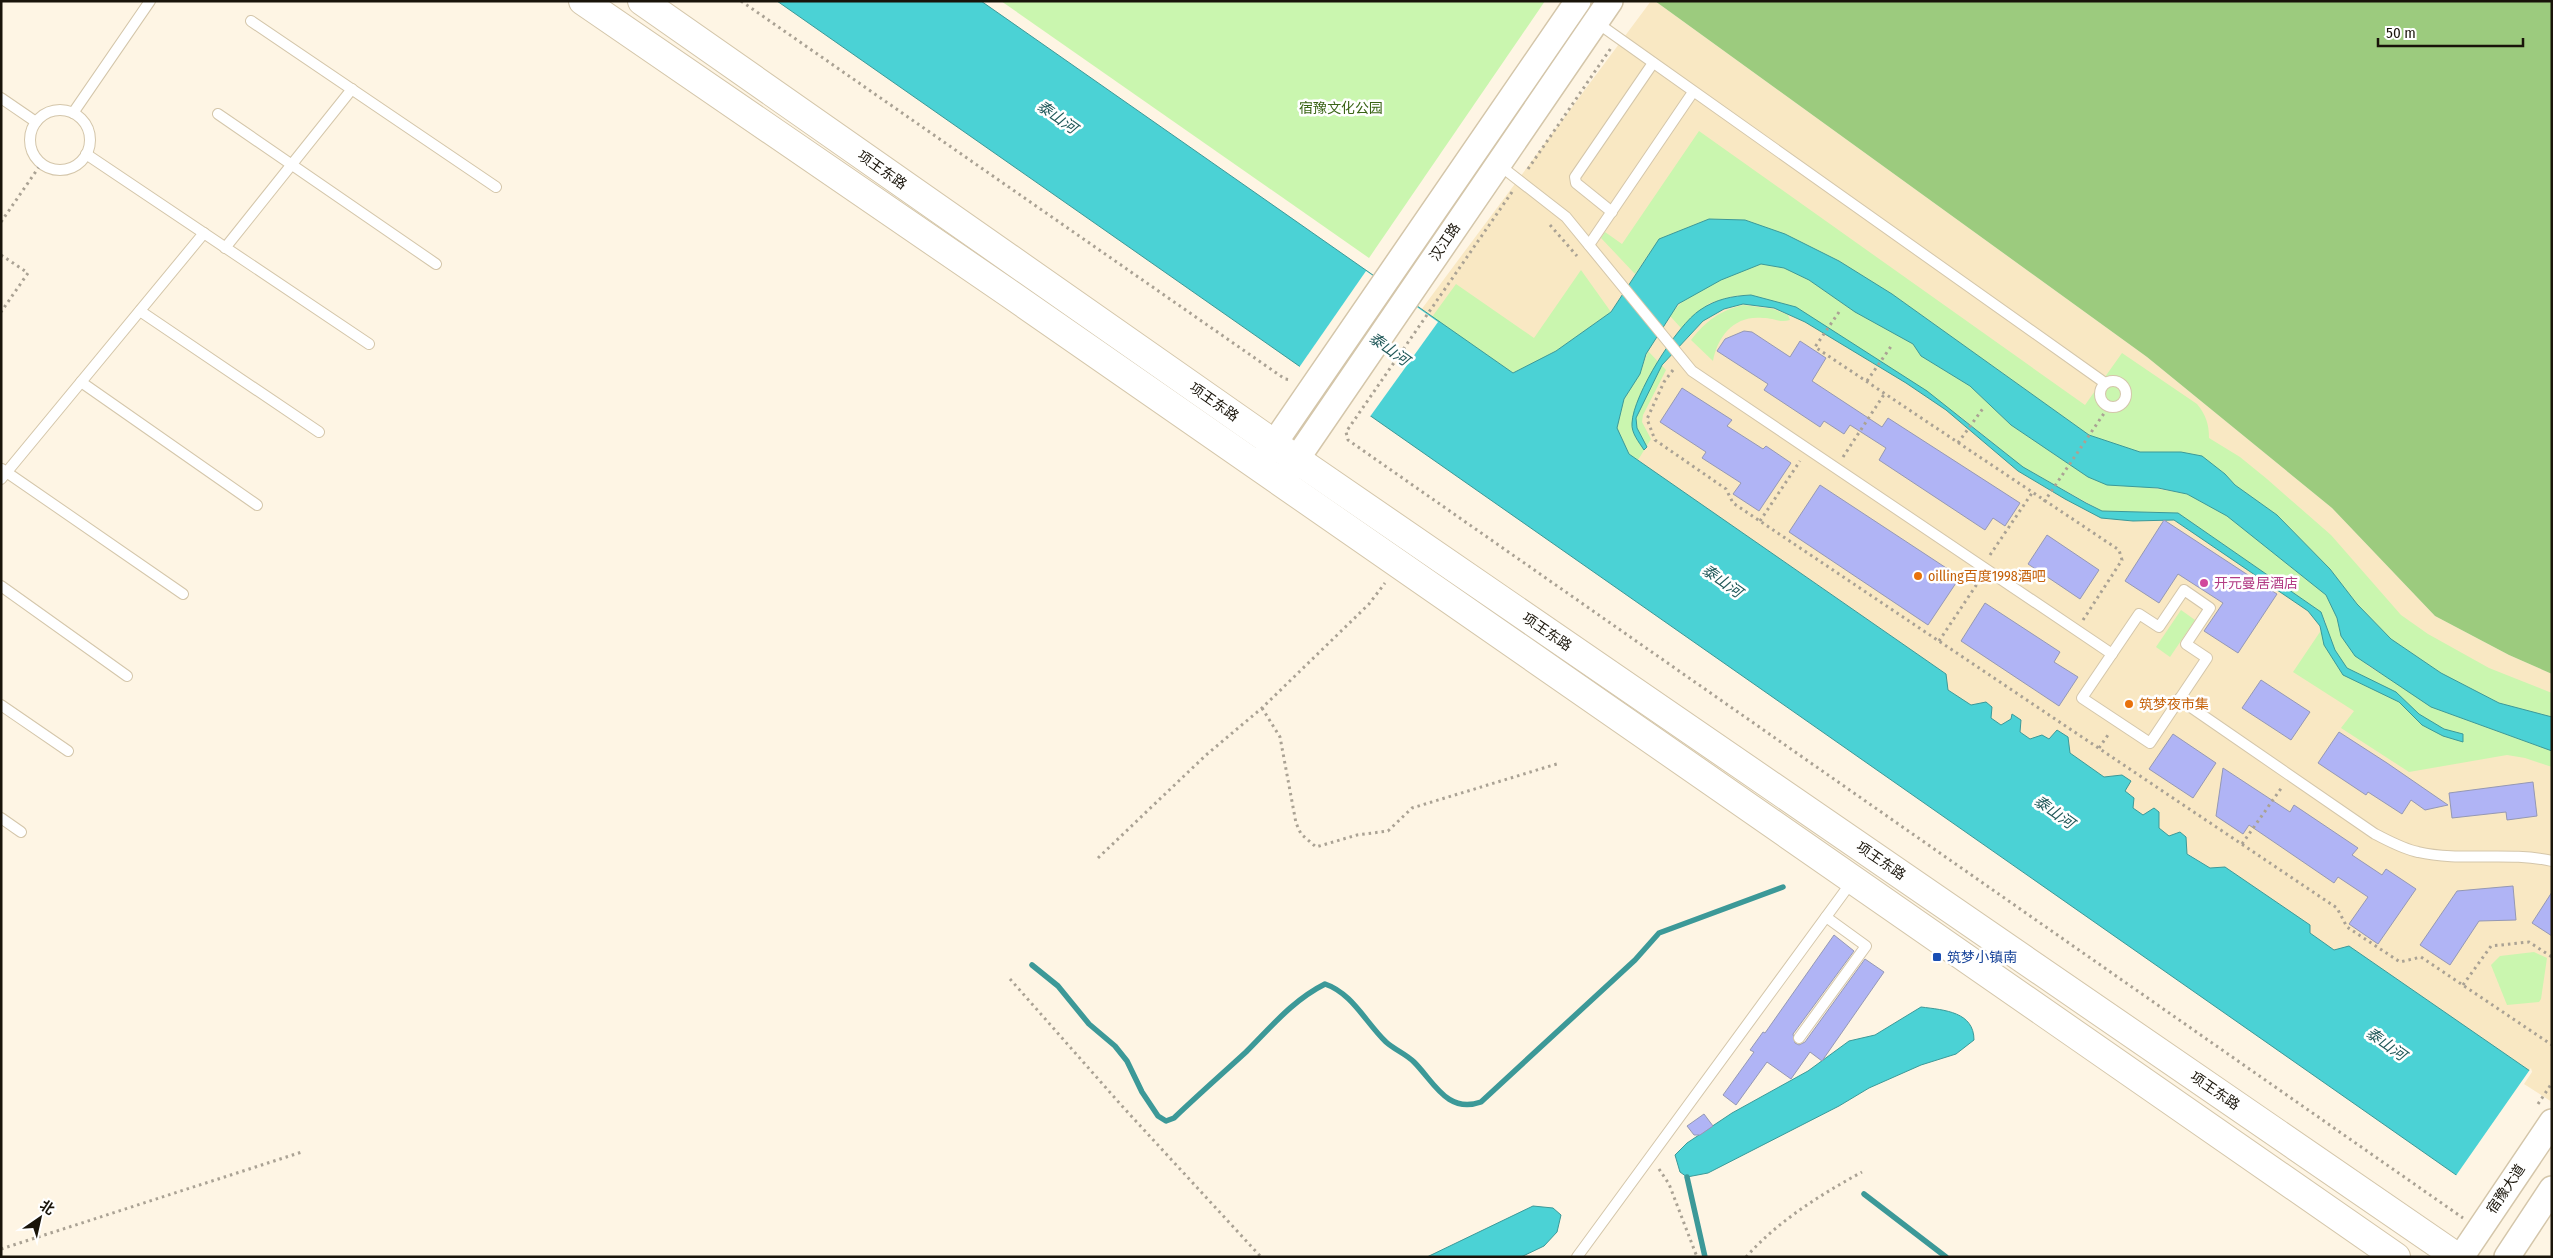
<svg xmlns="http://www.w3.org/2000/svg" width="2553" height="1258" font-family="'Fira Sans Condensed','Noto Sans SC',sans-serif">
<style>
.built{fill:#f9e8c3}
.green{fill:#caf6af}
.forest{fill:#9ccb7e}
.water{fill:#4bd2d5;stroke:#3c9998}
.pier{fill:#fef5e4}
.lines{fill:none;stroke-linecap:round;stroke-linejoin:round}
.stream{stroke:#3c9998;stroke-width:5.5}
.building{fill:#b0b4f5;stroke:#9598b4}
.service-casing{stroke:#d4c6aa;stroke-width:12}
.tertiary-casing{stroke:#d4c6aa;stroke-width:28}
.primary-casing{stroke:#d4c6aa;stroke-width:30}
.path{stroke:#aaa294;stroke-width:3;stroke-dasharray:2.5 4;stroke-linecap:butt}
.service{stroke:#fff;stroke-width:10}
.tertiary{stroke:#fff;stroke-width:25}
.primary{stroke:#fff;stroke-width:28}
.food-dot{fill:#e8710a;stroke:#fff;stroke-width:2}
.hotel-dot{fill:#d1479c;stroke:#fff;stroke-width:2}
.transit-dot{fill:#1a4fb4;stroke:#fff;stroke-width:2}
.labels{text-anchor:middle;dominant-baseline:central;stroke-width:5;stroke-linejoin:round;paint-order:stroke}
.park-label{font-size:14px;fill:#3a6416;stroke:#fff}
.street-label{font-size:14px;fill:#19140a;stroke:#fff}
.food-label{font-size:14px;fill:#c56008;stroke:#fff;text-anchor:start}
.hotel-label{font-size:14px;fill:#b23c85;stroke:#fff;text-anchor:start}
.transit-label{font-size:14px;fill:#164399;stroke:#fff;text-anchor:start}
.water-label{font-size:15px;font-style:italic;fill:#21595a;stroke:#fff}
</style>
<rect width="100%" height="100%" fill="#fef5e4"/>
<!-- built -->
<polygon class="built" points="1651,1 1655,1 2147,357 2332,508 2435,616 2509,655 2552,674 2552,1105 2521,1084 2530,1071 2349,946 2334,951 2310,933 2309,925 2225,867 2210,868 2187,853 2159,828 2159,812 2143,815 2133,808 2125,791 2130,781 2122,775 2104,777 2069,753 2068,737 2030,739 2020,732 2012,715 2011,719 2001,725 1991,718 1992,707 1986,703 1971,705 1948,690 1946,674 1421,310"/>
<!-- green -->
<g class="green">
<polygon points="1001,1 1545,1 1369,258"/>
<path d="M1699,131L2085,405L2122,353L2197,404C2206,415 2209,424 2209,438L2240,457L2267,479L2331,535L2401,615L2428,634L2489,668L2552,693V717L2499,703L2441,673L2391,639L2357,604L2330,569L2277,515L2235,485L2225,474L2181,452H2140L2089,435L1892,294L1839,261L1785,234L1745,220L1709,219L1659,239L1635,274L1601,238L1605,232L1622,244Z"/>
<path d="M1761,264L1784,268L1809,280L1855,312L1913,344L1921,356L1970,386L2011,425L2088,477L2187,494L2227,516L2326,595L2337,618L2342,636L2368,666L2418,696L2431,707L2552,751V767L2525,758L2507,755L2409,772L2341,728L2354,711L2293,672L2326,623L2321,612L2178,513L2102,511L2023,467L1961,417L1796,307L1751,295L1734,296L1710,303L1700,310L1681,328L1670,316C1687,289 1732,275 1761,264Z"/>
<polygon points="1581,270 1611,312 1556,351 1513,373 1432,317 1456,284 1534,338"/>
<path d="M1743,305L1773,309L1788,315L1790,320C1779,323 1774,318 1763,318C1735,315 1718,335 1713,361L1691,340C1706,321 1719,311 1743,305Z"/>
<polygon points="1648,351 1666,370 1643,415 1642,422 1651,439 1638,460 1629,454 1617,428 1624,399 1640,374"/>
<polygon points="2181,610 2195,620 2170,657 2156,647"/>
<polygon points="2534,952 2547,958 2541,999 2539,1002 2507,1005 2491,965 2500,956"/>
</g>
<!-- forest -->
<polygon class="forest" points="1655,1 2552,1 2552,674 2509,655 2435,616 2332,508 2147,357"/>
<!-- water -->
<g class="water">
<polygon points="777,1 981,1 1513,373 1556,351 1611,312 1659,239 1709,219 1745,220 1785,234 1839,261 1892,294 2089,435 2140,452 2181,452 2202,456 2225,474 2235,485 2277,515 2330,569 2357,604 2391,639 2441,673 2499,703 2552,717 2552,751 2431,707 2355,656 2341,636 2337,618 2326,595 2227,516 2187,494 2158,488 2107,485 2088,477 2011,425 1970,386 1921,356 1913,344 1855,312 1809,280 1784,268 1761,264 1721,280 1678,304 1646,354 1640,374 1624,399 1617,428 1629,454 1946,674 1948,690 1971,705 1986,702 1992,707 1991,718 2001,725 2011,719 2012,714 2021,720 2020,732 2030,739 2042,735 2049,739 2057,730 2068,737 2070,753 2104,777 2122,775 2131,781 2125,791 2134,798 2133,808 2143,815 2154,808 2159,812 2159,828 2169,836 2180,832 2186,837 2187,854 2210,868 2225,867 2310,925 2310,933 2334,950 2349,946 2530,1071 2521,1084 2552,1242"/>
<path d="M1751,295L1796,307L1927,391L2023,467L2086,503L2102,511L2178,513L2321,612L2335,650L2347,668L2396,692L2419,714L2444,729L2463,734V742L2443,736L2422,725L2399,702L2343,675L2324,645L2320,626L2308,611L2174,520L2133,521L2101,518L2065,499L2018,471L1946,410L1906,383L1805,322L1774,308L1743,304L1724,309L1703,321L1662,365L1636,418L1637,428L1647,447L1644,450C1639,442 1631,433 1632,423C1633,395 1677,325 1700,310C1716,299 1732,296 1751,295Z"/>
<path d="M1921,1007C1945,1010 1974,1012 1974,1040L1956,1054L1921,1065L1869,1088L1839,1106L1708,1173L1687,1177L1680,1172L1675,1155L1687,1143L1732,1113L1808,1071L1849,1041L1875,1035Z"/>
<polygon points="1533,1206 1553,1208 1561,1215 1557,1232 1544,1246 1521,1257 1427,1257"/>
</g>
<!-- pier -->
<g class="pier">
<polygon points="1366,271 1438,322 1369,418 1298,369"/>
<polygon points="2531,1068 2532,1072 2524,1084 2552,1102 2552,1244 2455,1177"/>
</g>
<g class="lines">
<!-- stream -->
<g class="stream">
<path d="M1032,965L1058,986L1089,1024L1115,1046L1127,1061L1142,1092L1158,1116L1166,1121L1174,1118C1198,1095 1222,1074 1246,1052C1271,1027 1293,1000 1325,984C1352,993 1366,1023 1386,1042C1395,1050 1406,1054 1414,1062C1434,1082 1447,1114 1481,1102L1635,960L1659,933L1783,887"/>
<polyline points="1687,1177 1705,1257"/>
<polyline points="1864,1194 1946,1257"/>
</g>
</g>
<!-- building -->
<g class="building">
<polygon points="1744,331 1752,332 1790,357 1800,341 1826,358 1812,381 1882,427 1888,418 2020,503 2005,526 1993,518 1985,530 1879,460 1886,448 1850,425 1844,434 1824,421 1820,427 1764,390 1768,384 1717,351 1725,339"/>
<polygon points="1682,388 1732,420 1727,426 1763,449 1766,446 1791,463 1759,511 1733,494 1741,483 1702,458 1706,452 1660,422"/>
<polygon points="1820,485 1960,577 1928,625 1789,532"/>
<polygon points="2164,520 2277,594 2238,653 2204,631 2223,603 2178,574 2159,603 2125,581"/>
<polygon points="2047,535 2099,570 2080,599 2028,564"/>
<polygon points="1985,603 2060,652 2054,662 2078,677 2059,706 1961,641"/>
<polygon points="2261,680 2310,712 2291,740 2242,708"/>
<polygon points="2339,732 2387,763 2448,805 2425,810 2411,800 2402,814 2368,792 2366,795 2318,763"/>
<polygon points="2173,734 2216,763 2193,798 2149,769"/>
<polygon points="2223,768 2290,812 2294,805 2358,848 2352,855 2382,875 2386,869 2416,889 2378,944 2349,924 2368,897 2338,877 2334,883 2249,825 2243,834 2216,816"/>
<polygon points="2533,782 2537,816 2507,820 2506,812 2452,818 2449,793"/>
<polygon points="2513,886 2516,920 2479,921 2450,965 2420,945 2457,891"/>
<polygon points="2552,892 2552,936 2532,923"/>
<polygon points="1834,935 1854,951 1793,1034 1795,1043 1799,1045 1805,1042 1865,959 1884,972 1822,1061 1810,1052 1791,1079 1767,1062 1736,1105 1723,1095 1754,1052 1750,1050 1763,1032 1765,1033"/>
<polygon points="1704,1114 1713,1126 1700,1135 1694,1135 1687,1126"/>
</g>
<g class="lines">
<!-- service casing -->
<g class="service-casing">
<g id="service">
<polyline points="251,21 496,187"/>
<polyline points="1596,22 2105,383"/>
<polyline points="1,98 36,122"/>
<circle cx="60" cy="140" r="30"/>
<polyline points="73,113 150,1"/>
<polyline points="218,114 436,264"/>
<polyline points="86,154 369,344"/>
<polyline points="1498,164 1566,217 1692,371 2112,654"/>
<polyline points="1612,212 1576,183 1575,177 1653,63"/>
<polyline points="1589,245 1693,92"/>
<polyline points="225,248 352,89"/>
<polyline points="140,311 319,432"/>
<circle cx="2113" cy="394" r="13"/>
<polyline points="81,382 257,505"/>
<polyline points="2,469 183,594"/>
<polyline points="1,479 204,233"/>
<polyline points="1,586 127,676"/>
<polygon points="2184,590 2210,608 2186,644 2207,658 2150,743 2082,698 2139,614 2159,627"/>
<path d="M2179,699L2375,834C2389,841 2403,849 2418,852C2461,862 2508,851 2552,861"/>
<polyline points="1,705 68,751"/>
<polyline points="1,818 21,832"/>
<polyline points="1799,1038 1866,946 1826,917"/>
<polyline points="1577,1257 1853,880"/>
</g>
</g>
<!-- tertiary casing -->
<g class="tertiary-casing">
<g id="tertiary">
<polyline points="1262,461 1578,1"/>
<polyline points="1285,476 1610,1"/>
<polyline points="2461,1257 2552,1122"/>
<polyline points="2507,1257 2552,1189"/>
</g>
</g>
<!-- primary casing -->
<g class="primary-casing">
<g id="primary">
<polyline points="583,1 1010,294 2396,1257"/>
<polyline points="642,1 1296,459 2457,1257"/>
</g>
</g>
<!-- path -->
<g class="path">
<polyline points="741,1 1285,379 1292,380"/>
<polyline points="1528,169 1611,48"/>
<polyline points="1512,192 1346,432 1348,440 2463,1218"/>
<polyline points="1,222 41,164"/>
<polyline points="1550,225 1577,256"/>
<polyline points="1,255 28,273 1,312"/>
<polyline points="1839,312 1815,347 2119,550 2122,560 2083,620"/>
<polyline points="1673,370 1664,382 1647,419 1655,440 1726,489 1733,503 2337,908 2347,927 2400,962 2421,957 2552,1045"/>
<polyline points="1867,381 1892,345"/>
<polyline points="1958,443 1984,407"/>
<polyline points="1843,457 1885,393"/>
<polyline points="2044,502 2109,406"/>
<polyline points="1760,521 1800,461"/>
<polyline points="1990,555 2032,493"/>
<polyline points="1939,641 1979,581"/>
<polyline points="1262,708 1280,737 1296,823 1301,834 1316,847 1357,835 1388,831 1412,808 1560,763"/>
<polyline points="2099,748 2110,732"/>
<polyline points="2242,844 2282,787"/>
<polyline points="1098,858 1206,755 1262,708 1369,604 1385,583"/>
<polyline points="1010,979 1122,1106 1261,1257"/>
<polyline points="2463,985 2491,946 2529,942 2552,957"/>
<polyline points="2538,1104 2552,1083"/>
<polyline points="1659,1169 1669,1184 1697,1257"/>
<polyline points="1,1249 302,1152"/>
<path d="M1746,1257C1778,1221 1820,1195 1862,1172"/>
</g>
<!-- service -->
<use href="#service" class="service"/>
<!-- tertiary -->
<use href="#tertiary" class="tertiary"/>
<!-- primary -->
<use href="#primary" class="primary"/>
</g>
<!-- markers -->
<g class="food-dot">
<circle cx="1918" cy="576" r="5"/>
<circle cx="2129" cy="704" r="5"/>
</g>
<circle class="hotel-dot" cx="2204" cy="583" r="5"/>
<rect class="transit-dot" x="1932" y="952" width="10" height="10" rx="2.5"/>
<g class="labels">
<!-- park labels -->
<g class="park-label">
<text x="1341" y="108">宿豫文化公园</text>
</g>
<!-- street labels -->
<g class="street-label">
<text transform="translate(882 170) rotate(35)">项王东路</text>
<text transform="translate(1445 242) rotate(-56)">汉江路</text>
<text transform="translate(1214 402) rotate(35)">项王东路</text>
<text transform="translate(1547 632) rotate(34)">项王东路</text>
<text transform="translate(1881 861) rotate(34)">项王东路</text>
<text transform="translate(2215 1091) rotate(34)">项王东路</text>
<text transform="translate(2506 1189) rotate(-56)">宿豫大道</text>
</g>
<!-- food labels -->
<g class="food-label">
<text x="1928" y="576">oilling百度1998酒吧</text>
<text x="2139" y="704">筑梦夜市集</text>
</g>
<!-- hotel labels -->
<g class="hotel-label">
<text x="2214" y="583">开元曼居酒店</text>
</g>
<!-- transit labels -->
<g class="transit-label">
<text x="1947" y="957">筑梦小镇南</text>
</g>
<!-- water labels -->
<g class="water-label">
<text transform="translate(1057 117) rotate(35)">泰山河</text>
<text transform="translate(1389 349) rotate(35)">泰山河</text>
<text transform="translate(1722 581) rotate(35)">泰山河</text>
<text transform="translate(2054 812) rotate(35)">泰山河</text>
<text transform="translate(2386 1044) rotate(35)">泰山河</text>
</g>
</g>
<!-- border -->
<rect width="2553" height="1258" fill="none" stroke="#19140a" stroke-width="5"/>
<!-- north arrow -->
<g transform="translate(40 1218) rotate(34)" stroke="#ffffff" stroke-width="4" paint-order="stroke">
<path d="M0-4L9 19L0 12L-9 19Z" fill="#19140a"/>
<text y="-8" font-size="14" font-weight="bold" text-anchor="middle" fill="#19140a">北</text>
</g>
<!-- scale -->
<path d="M2378 38v8h145v-8" fill="none" stroke="#19140a" stroke-width="2.5"/>
<text x="2386" y="38" font-size="15" fill="#19140a" stroke="#ffffff" stroke-width="4" paint-order="stroke">50 m</text>
</svg>
